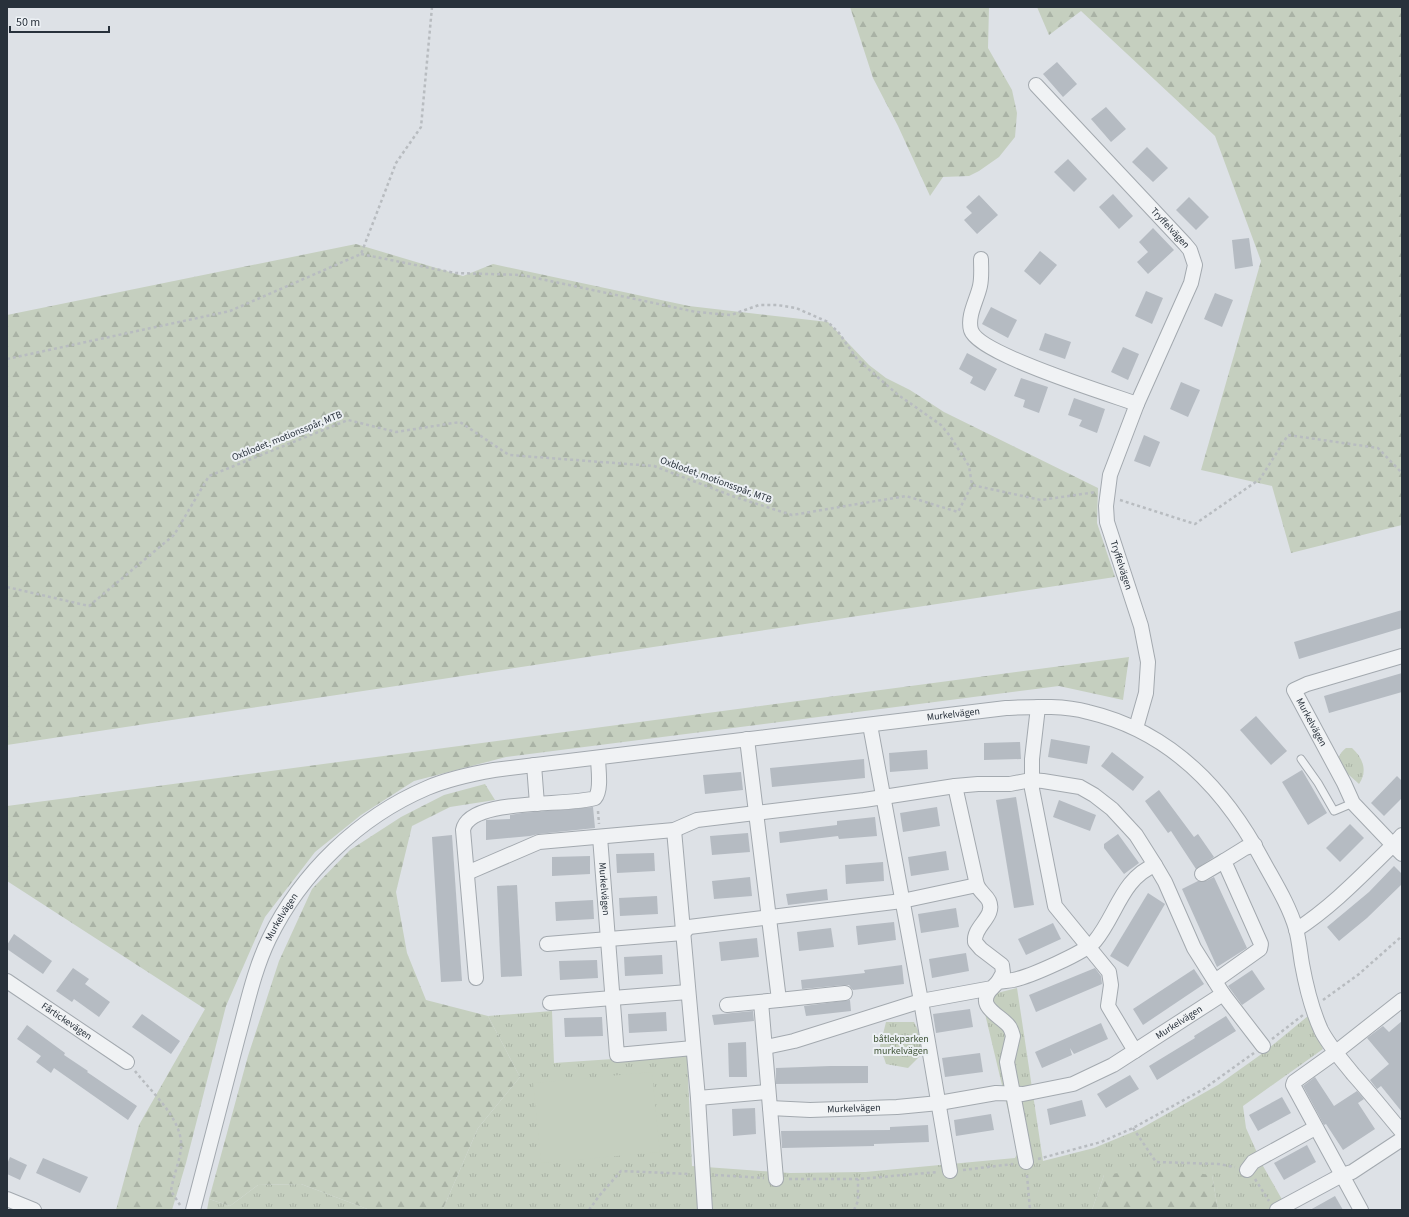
<svg xmlns="http://www.w3.org/2000/svg" width="1409" height="1217" font-family="'Source Sans 3',sans-serif">
<style>
.grass{fill:url(#grass-tufts)}
.forest{fill:url(#forest-firs)}
.garden{fill:#c5cfbf}
.building{fill:#b5bbc2}
.lines{fill:none;stroke-linecap:round;stroke-linejoin:round}
.lane-casing{stroke:#a3a9af;stroke-width:9}
.street-casing{stroke:#a3a9af;stroke-width:16}
.path{stroke:#b8bcc0;stroke-width:2.5;stroke-dasharray:3 3;stroke-linecap:butt}
.lane{stroke:#f0f2f4;stroke-width:7}
.street{stroke:#f0f2f4;stroke-width:14}
.labels{text-anchor:middle;dominant-baseline:central;stroke-width:4;stroke-linejoin:round;paint-order:stroke}
.street-label{font-size:10px;fill:#28313b;stroke:#ecf0f4}
.park-label{font-size:10px;fill:#405537;stroke:#ecf0f4}
</style>
<defs>
<pattern id="grass-tufts" width="24" height="20" patternUnits="userSpaceOnUse"><rect width="24" height="20" fill="#c5cfbf"/><path d="M3 7l-1-3M5 7V3M7 7l1-3M15 17l-1-3M17 17v-4M19 17l1-3" fill="none" stroke="#a9b2a5"/></pattern>
<pattern id="forest-firs" width="22" height="20" patternUnits="userSpaceOnUse"><rect width="22" height="20" fill="#c5cfbf"/><path d="M5 1l3.5 6h-7zM16 11l3.5 6h-7z" fill="#a9b2a5"/></pattern>
</defs>
<rect width="100%" height="100%" fill="#dde1e6"/>
<!-- grass -->
<g class="grass">
<path d="M1346,748H1352C1363,758 1368,771 1359,784C1349,774 1328,762 1346,748Z"/>
<polygon points="1017,988 1043,1161 1094,1148 1140,1129 1218,1085 1263,1053 1308,1016 1323,1049 1243,1106 1246,1128 1263,1166 1288,1210 1218,1210 1212,1175 1104,1175 1092,1210 423,1210 443,1209 478,1128 520,1077 488,1016 552,1011 554,1063 687,1054 692,1166 790,1173 865,1172 1015,1158 1018,1152 981,997"/>
<polygon points="886,1022 914,1022 923,1040 922,1054 908,1068 886,1064 880,1046"/>
<polygon points="301,1184 370,1210 207,1210 209,1199 230,1206 258,1185"/>
</g>
<!-- forest -->
<g class="forest">
<polygon points="850,7 989,7 988,48 1012,90 1017,113 1015,137 999,157 979,171 969,176 943,177 930,196 898,126 873,78"/>
<polygon points="1037,7 1402,7 1402,525 1291,553 1272,486 1201,470 1261,261 1215,136 1081,11 1049,35"/>
<polygon points="356,244 463,276 493,264 689,306 828,322 869,365 886,378 910,390 944,412 1098,488 1097,523 1115,577 7,745 7,315"/>
<polygon points="1129,657 1123,700 1059,686 506,757 414,781 361,815 315,852 265,917 226,1006 186,1163 172,1210 116,1210 139,1125 205,1009 7,881 7,806"/>
<polygon points="485,784 495,800 450,807 412,826 396,892 407,953 426,1000 488,1016 520,1077 478,1128 443,1209 370,1210 301,1184 258,1185 230,1206 209,1199 248,1056 279,961 312,889 350,850 401,817 444,795"/>
<polygon points="1154,1168 1212,1175 1218,1210 1092,1210 1104,1175"/>
</g>
<!-- garden -->
<polygon class="garden" points="652,1072 660,1152 541,1163 533,1083"/>
<!-- building -->
<g class="building">
<polygon points="1057,62 1077,84 1063,97 1043,74"/>
<polygon points="1106,107 1126,129 1111,142 1091,119"/>
<polygon points="1147,147 1168,168 1153,182 1132,162"/>
<polygon points="1068,159 1087,179 1074,192 1054,172"/>
<polygon points="1113,194 1133,216 1119,229 1099,207"/>
<polygon points="979,195 998,215 977,234 964,220 972,213 966,207"/>
<polygon points="1189,197 1209,217 1196,230 1176,210"/>
<polygon points="1153,228 1174,250 1148,274 1137,262 1148,252 1139,242"/>
<polygon points="1249,238 1253,266 1235,269 1232,240"/>
<polygon points="1040,251 1057,265 1040,285 1024,271"/>
<polygon points="1146,291 1163,298 1152,324 1135,316"/>
<polygon points="1215,293 1233,300 1222,327 1204,319"/>
<polygon points="991,307 1017,320 1008,338 982,324"/>
<polygon points="1045,333 1071,342 1065,359 1039,350"/>
<polygon points="1123,347 1139,354 1128,380 1111,372"/>
<polygon points="967,353 997,369 985,391 970,383 973,377 959,369"/>
<polygon points="1021,378 1048,387 1039,413 1023,407 1025,400 1014,396"/>
<polygon points="1181,382 1200,390 1188,417 1170,409"/>
<polygon points="1074,398 1105,409 1097,433 1079,426 1082,420 1068,415"/>
<polygon points="1144,435 1160,442 1150,467 1134,461"/>
<polygon points="1402,610 1402,628 1299,659 1294,642"/>
<polygon points="1402,673 1402,692 1329,713 1324,696"/>
<polygon points="1256,716 1287,751 1271,765 1240,730"/>
<polygon points="1051,739 1090,746 1087,764 1048,757"/>
<polygon points="1020,742 1021,759 984,760 984,743"/>
<polygon points="927,750 928,769 890,772 889,753"/>
<polygon points="1112,752 1144,777 1133,791 1101,766"/>
<polygon points="864,759 865,778 772,787 770,768"/>
<polygon points="1302,770 1327,813 1308,825 1282,782"/>
<polygon points="741,772 743,790 705,794 703,775"/>
<polygon points="1397,776 1402,781 1402,798 1384,816 1371,803"/>
<polygon points="1159,790 1194,837 1198,834 1214,857 1196,869 1171,831 1168,833 1145,801"/>
<polygon points="1016,797 1034,905 1014,908 996,800"/>
<polygon points="1059,800 1096,815 1090,831 1053,817"/>
<polygon points="593,807 595,828 538,834 530,836 486,840 486,820 510,819 510,815 522,813"/>
<polygon points="937,807 940,826 903,832 900,813"/>
<polygon points="875,817 877,836 839,839 838,836 780,843 779,832 837,825 837,821"/>
<polygon points="1350,824 1364,838 1340,862 1326,848"/>
<polygon points="748,833 750,852 712,855 710,836"/>
<polygon points="1118,834 1139,863 1124,874 1104,848 1104,844"/>
<polygon points="452,835 462,981 441,982 432,837"/>
<polygon points="946,851 949,870 911,876 908,857"/>
<polygon points="654,853 655,871 617,873 616,854"/>
<polygon points="590,856 590,874 552,876 552,857"/>
<polygon points="883,862 884,881 846,884 845,865"/>
<polygon points="1394,866 1402,874 1402,884 1367,918 1339,941 1327,927 1369,892"/>
<polygon points="750,877 752,896 714,899 712,881"/>
<polygon points="1214,877 1247,948 1217,967 1182,889 1198,881 1206,881"/>
<polygon points="517,885 522,976 501,977 497,886"/>
<polygon points="827,889 828,900 788,905 786,894"/>
<polygon points="1148,893 1165,904 1128,967 1110,956"/>
<polygon points="657,896 658,914 620,916 619,898"/>
<polygon points="593,900 594,919 556,921 555,902"/>
<polygon points="956,908 959,927 921,933 918,914"/>
<polygon points="894,922 896,940 858,945 856,926"/>
<polygon points="1053,923 1061,939 1026,955 1018,939"/>
<polygon points="831,928 834,947 799,951 797,932"/>
<polygon points="14,934 52,961 43,974 7,949 7,945"/>
<polygon points="757,938 759,957 721,961 719,942"/>
<polygon points="966,953 969,971 932,978 929,959"/>
<polygon points="662,955 663,974 625,976 624,957"/>
<polygon points="597,960 598,978 560,980 559,961"/>
<polygon points="902,965 904,984 853,990 849,985 844,985 802,989 801,980 865,973 864,970"/>
<polygon points="73,968 89,979 85,984 110,1002 99,1017 74,999 72,1002 56,991"/>
<polygon points="1095,968 1101,976 1102,984 1036,1012 1029,995"/>
<polygon points="1194,969 1204,984 1143,1025 1133,1009"/>
<polygon points="1252,970 1265,989 1242,1005 1228,986"/>
<polygon points="850,1000 851,1011 806,1016 804,1006"/>
<polygon points="970,1009 973,1027 936,1033 933,1014"/>
<polygon points="753,1011 754,1021 714,1025 712,1015"/>
<polygon points="666,1012 667,1031 629,1033 628,1014"/>
<polygon points="142,1014 180,1041 171,1054 132,1027"/>
<polygon points="1226,1016 1236,1031 1157,1080 1149,1066 1195,1038 1194,1036"/>
<polygon points="602,1017 603,1036 565,1037 564,1018"/>
<polygon points="1402,1021 1402,1112 1381,1086 1377,1089 1370,1080 1389,1064 1367,1038 1383,1026 1389,1032"/>
<polygon points="1101,1023 1108,1039 1074,1054 1070,1048 1072,1055 1042,1068 1035,1052"/>
<polygon points="27,1025 65,1053 64,1055 88,1071 87,1072 137,1106 128,1120 54,1068 51,1073 36,1062 41,1056 17,1039"/>
<polygon points="746,1042 747,1077 729,1077 728,1043"/>
<polygon points="980,1053 983,1072 945,1077 942,1058"/>
<polygon points="830,1066 868,1066 868,1083 776,1084 776,1068"/>
<polygon points="1130,1075 1139,1089 1106,1108 1097,1094"/>
<polygon points="1315,1077 1334,1106 1357,1091 1364,1099 1358,1103 1375,1129 1343,1150 1326,1124 1324,1125 1303,1086"/>
<polygon points="1282,1097 1291,1113 1258,1131 1249,1115"/>
<polygon points="1082,1100 1086,1116 1050,1125 1047,1109"/>
<polygon points="755,1108 756,1134 733,1136 732,1109"/>
<polygon points="991,1114 994,1130 956,1136 954,1120"/>
<polygon points="928,1125 929,1142 874,1144 874,1146 782,1148 781,1131 890,1130 890,1127"/>
<polygon points="1307,1145 1316,1162 1284,1180 1274,1163"/>
<polygon points="10,1157 27,1165 20,1180 7,1174 7,1164"/>
<polygon points="43,1158 88,1177 80,1193 36,1173"/>
<polygon points="1335,1196 1343,1210 1310,1210"/>
</g>
<g class="lines">
<!-- lane casing -->
<g class="lane-casing">
<polyline id="lane" points="1301,759 1318,783 1334,811 1353,803"/>
</g>
<!-- street casing -->
<g class="street-casing">
<g id="street">
<path id="s1" d="M1036,85L1185,244L1190,250L1195,265L1191,283L1137,404L1110,475L1106,506L1107,522L1141,626L1148,662L1146,693L1136,728"/>
<path d="M981,259C981,268 982,277 980,286C977,300 967,316 971,330C978,354 1109,394 1137,404"/>
<path id="s2" d="M1402,656L1307,684L1294,690L1344,783L1353,803L1393,845L1402,835"/>
<polyline points="1038,707 1032,759 1032,789 1055,906 1109,972 1111,985 1108,1006 1135,1051"/>
<polyline points="870,725 921,1001 950,1171"/>
<polyline points="534,765 537,804"/>
<path d="M955,786L977,885C980,892 986,895 989,901C996,917 973,926 975,942L981,949L1002,965L1003,973L998,982"/>
<polyline points="674,830 698,1098 705,1210"/>
<path id="s3" d="M600,837L617,1055L693,1048"/>
<path d="M467,873L539,842L674,830L697,820L864,800L955,786L978,784H1010L1031,780L1043,781L1080,787L1094,795L1112,809L1136,835L1155,865C1122,878 1116,916 1095,941C1086,952 1029,977 1013,980C1008,981 1003,981 998,982L992,988L921,1001L794,1041L766,1047"/>
<polyline points="1202,874 1224,861"/>
<path d="M1296,930C1333,906 1362,875 1393,845L1402,854"/>
<polyline points="547,944 683,933 689,927 902,901 977,885"/>
<path d="M476,978L463,830C469,797 568,807 595,798C602,790 598,768 598,758"/>
<path id="s4" d="M7,981L127,1062"/>
<polyline points="1215,981 1260,949 1261,944 1224,861 1245,848 1255,845"/>
<path d="M992,988C975,1006 998,1014 1008,1025C1011,1028 1012,1032 1013,1036L1007,1062L1026,1162"/>
<polyline points="1223,994 1263,1046"/>
<polyline points="779,1000 845,993"/>
<polyline points="761,1002 776,1179"/>
<polyline points="550,1003 688,992"/>
<polyline points="727,1005 779,1000 747,739"/>
<polyline points="698,1098 768,1092"/>
<path id="s5" d="M770,1108L810,1110L897,1107L939,1103L996,1093L1023,1094L1073,1084L1113,1065L1223,994L1194,948L1165,882L1155,865"/>
<polyline points="1247,1170 1253,1162 1315,1128"/>
<polyline points="7,1199 34,1210"/>
<path id="s6" d="M193,1210C208,1152 223,1095 238,1037C247,1005 254,970 269,939C301,873 359,817 427,788C448,779 471,774 494,770L1006,708C1033,707 1062,705 1088,712C1169,731 1225,789 1263,861C1275,883 1289,905 1296,929C1299,940 1300,952 1302,964C1306,986 1312,1010 1321,1030C1329,1046 1342,1060 1353,1074C1370,1093 1386,1113 1402,1132"/>
<polyline points="1277,1210 1342,1175 1352,1172 1402,1139"/>
<polyline points="1361,1210 1293,1085 1294,1082 1336,1052 1402,1000"/>
</g>
</g>
<!-- path -->
<g class="path">
<polyline points="361,254 455,273 522,275 696,312 731,315 759,305 777,305 796,308 828,322 839,333 857,359 897,394 941,425 950,436 969,466 972,485"/>
<polyline points="7,359 230,311 361,254 396,163 421,127 432,7"/>
<polyline points="1120,500 1195,524 1260,479 1288,435 1378,448 1402,473"/>
<polyline points="7,587 89,606 174,535 209,476 348,420 396,432 460,422 509,455 654,466 735,497 792,515 906,496 958,512 972,485 1041,500 1096,492"/>
<polyline points="598,811 599,824"/>
<polyline points="1323,1000 1359,974 1402,936"/>
<polyline points="1272,1039 1303,1015"/>
<path d="M135,1071C152,1093 184,1120 181,1149C179,1163 173,1177 171,1191L180,1205"/>
<polyline points="1133,1128 1156,1162 1218,1164 1235,1167"/>
<polyline points="1038,1159 1101,1142 1133,1128 1202,1090 1254,1053"/>
<polyline points="963,1170 1013,1164"/>
<polyline points="715,1175 764,1178"/>
<polyline points="1027,1175 1030,1210"/>
<polyline points="789,1179 858,1179 938,1172"/>
<polyline points="1255,1179 1269,1201"/>
<polyline points="589,1210 599,1196 621,1171 690,1174"/>
<polyline points="854,1210 858,1201 858,1179"/>
</g>
<!-- lane -->
<use href="#lane" class="lane"/>
<!-- street -->
<use href="#street" class="street"/>
</g>
<g class="labels">
<!-- street labels -->
<g class="street-label">
<text stroke="none"><textPath href="#s1" startOffset="196">Tryffelvägen</textPath></text>
<text transform="translate(287 436) rotate(-22)">Oxblodet, motionsspår, MTB</text>
<text transform="translate(716 480) rotate(20)">Oxblodet, motionsspår, MTB</text>
<text stroke="none"><textPath href="#s1" startOffset="561">Tryffelvägen</textPath></text>
<text stroke="none"><textPath href="#s6" startOffset="1037">Murkelvägen</textPath></text>
<text stroke="none"><textPath href="#s2" startOffset="150">Murkelvägen</textPath></text>
<text stroke="none"><textPath href="#s3" startOffset="52">Murkelvägen</textPath></text>
<text stroke="none"><textPath href="#s6" startOffset="307">Murkelvägen</textPath></text>
<text stroke="none"><textPath href="#s4" startOffset="72">Fårtickevägen</textPath></text>
<text stroke="none"><textPath href="#s5" startOffset="428">Murkelvägen</textPath></text>
<text stroke="none"><textPath href="#s5" startOffset="84">Murkelvägen</textPath></text>
</g>
<!-- park labels -->
<g class="park-label">
<text x="901" y="1039">båtlekparken<tspan x="901" dy="12">murkelvägen</tspan></text>
</g>
</g>
<!-- border -->
<rect width="1409" height="1217" fill="none" stroke="#28313b" stroke-width="16"/>
<!-- scale -->
<path d="M10 26v6h99v-6" fill="none" stroke="#28313b" stroke-width="2"/>
<text x="16" y="26" font-size="12" fill="#28313b" stroke="#ecf0f4" stroke-width="3" paint-order="stroke">50 m</text>
</svg>
